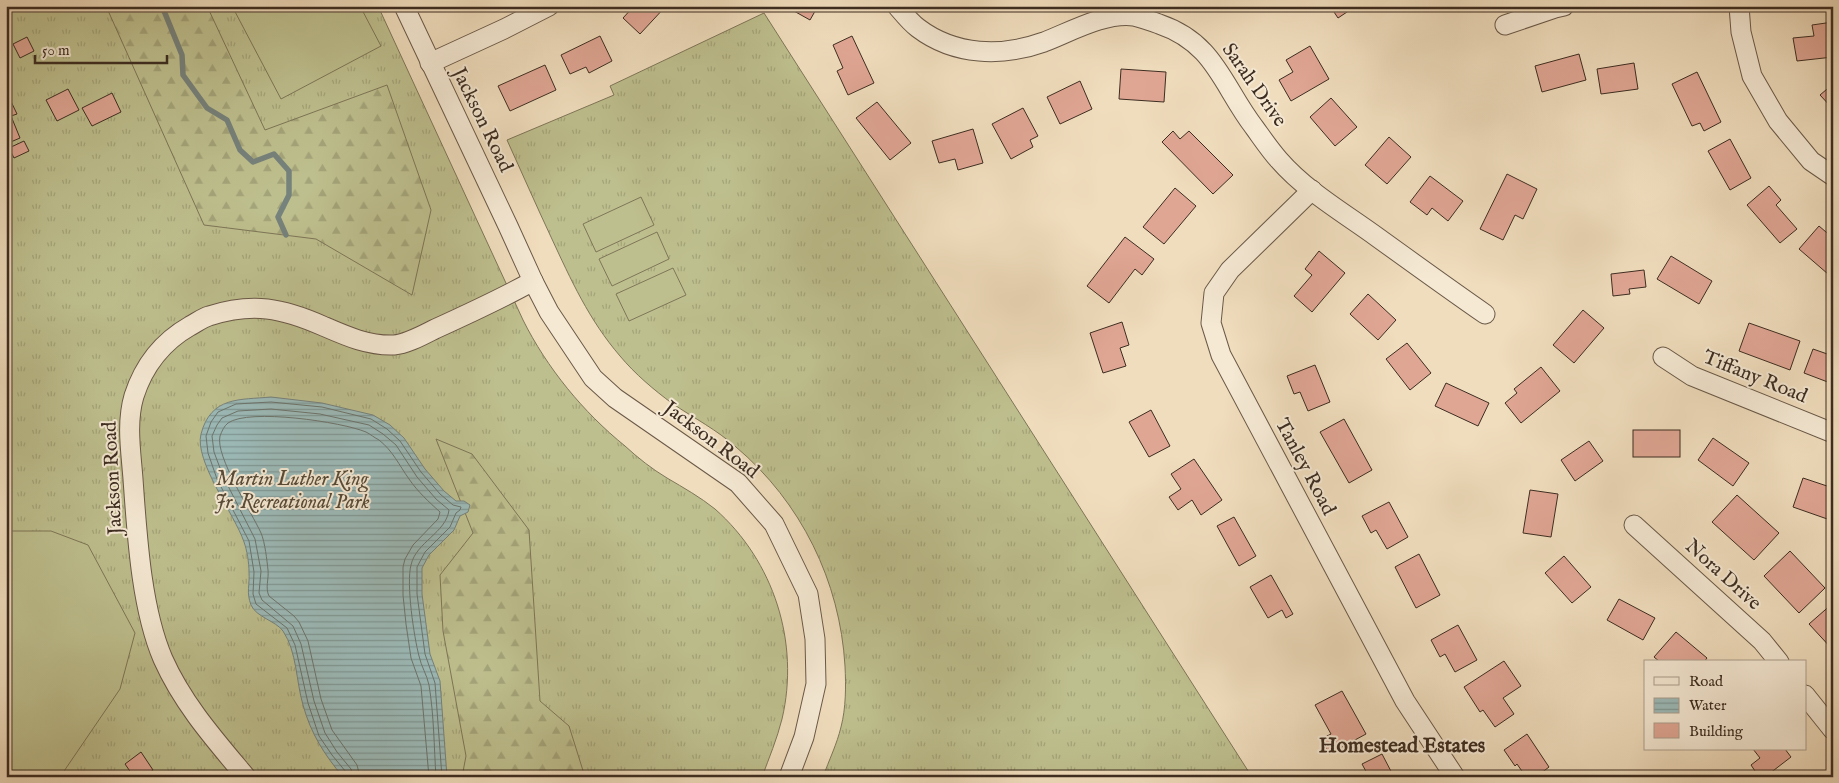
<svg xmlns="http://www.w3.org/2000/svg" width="1839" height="783" font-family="'IM FELL English',serif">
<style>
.grass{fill:url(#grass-tufts);stroke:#7e7658}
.forest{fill:url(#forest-firs);stroke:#7e7658}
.garden{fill:#bebf8e;stroke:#7e7658}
.water{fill:url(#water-rules);stroke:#76827c}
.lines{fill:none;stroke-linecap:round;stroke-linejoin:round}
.shore{stroke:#6c746c;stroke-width:1}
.stream{stroke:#76827c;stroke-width:5.5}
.building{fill:#e0a694;stroke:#3d2d21}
.street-casing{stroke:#6a5948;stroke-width:21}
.street{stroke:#f5e9d4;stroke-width:19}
.labels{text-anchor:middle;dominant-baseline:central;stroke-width:4;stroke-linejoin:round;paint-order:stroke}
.street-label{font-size:20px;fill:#3d2d21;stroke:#f5e9d4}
.park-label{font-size:20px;font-style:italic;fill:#574a37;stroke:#f5e9d4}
.neighbourhood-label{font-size:21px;font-weight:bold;fill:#3d2d21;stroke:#f5e9d4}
</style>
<defs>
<pattern id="grass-tufts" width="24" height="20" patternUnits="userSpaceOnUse" patternTransform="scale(1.25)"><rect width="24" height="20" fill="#bebf8e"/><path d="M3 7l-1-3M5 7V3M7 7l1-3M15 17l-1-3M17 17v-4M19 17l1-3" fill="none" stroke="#a4a47a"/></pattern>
<pattern id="forest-firs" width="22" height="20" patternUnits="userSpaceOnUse" patternTransform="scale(1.25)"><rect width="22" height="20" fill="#bebf8e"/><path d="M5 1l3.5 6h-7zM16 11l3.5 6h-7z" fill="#a4a47a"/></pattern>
<pattern id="water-rules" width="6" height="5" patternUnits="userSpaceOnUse" patternTransform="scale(1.25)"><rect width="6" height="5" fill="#9cbab8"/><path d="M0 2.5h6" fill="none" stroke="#809895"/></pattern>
</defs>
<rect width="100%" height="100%" fill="#f0ddbd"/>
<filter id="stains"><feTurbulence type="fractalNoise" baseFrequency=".004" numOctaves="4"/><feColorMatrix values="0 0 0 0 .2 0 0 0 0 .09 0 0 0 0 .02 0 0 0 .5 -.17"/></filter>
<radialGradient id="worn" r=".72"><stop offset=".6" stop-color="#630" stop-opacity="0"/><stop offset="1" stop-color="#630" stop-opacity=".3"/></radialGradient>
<!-- grass -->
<g class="grass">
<path d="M6,6H378L523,320C547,368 583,412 625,446C638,458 652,469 667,478C684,488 700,497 715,509C774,561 800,643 782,719C777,739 769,758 762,777H6Z"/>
<path d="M764,13L1252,777H823C829,760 837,744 841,727C846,708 846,686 845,666C840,581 801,502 736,447C717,430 694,418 673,404C654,390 635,374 620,356C589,320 571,280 551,237C536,205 522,173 507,140L614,95L610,86Z"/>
</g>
<!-- forest -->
<g class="forest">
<polygon points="106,6 207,6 265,130 387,85 431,210 412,295 316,239 204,225"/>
<polygon points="436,439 472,454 529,530 540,701 569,726 585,777 462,777 466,756 443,631 440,575 473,533"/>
</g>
<!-- garden -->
<g class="garden">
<polygon points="232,6 360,6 381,46 281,99"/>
<polygon points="641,197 654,225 596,252 583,224"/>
<polygon points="657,232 669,259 612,286 599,259"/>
<polygon points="673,268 686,295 629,321 616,294"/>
<polygon points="51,531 88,545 135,633 120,689 60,777 6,777 6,531"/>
</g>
<!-- water -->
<path class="water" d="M271,397L322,403L373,415L390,425L404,438L425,469L444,491L456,501H464L470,505L468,512L460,516L454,530L429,555L422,568V594L430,654L440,681L447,777H343C324,754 311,734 303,705C296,681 297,652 283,631C276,621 256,617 251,605C246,592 250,585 249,572C249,563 247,550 244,542C235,515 194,461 201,434C211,396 240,400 271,397Z"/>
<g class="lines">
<!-- shore -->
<g class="shore">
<polyline points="347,777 346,772 332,755 319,736 308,703 295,645 287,628 256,604 253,594 254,572 249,541 217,479 208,453 206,436 211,422 218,412 236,404 271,402 322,407 371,419 387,429 400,441 421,472 440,494 453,505 461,507 460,510 456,513 450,527 425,552 417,567 417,594 425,654 435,683 442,777"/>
<path d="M353,777L351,769L337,752L325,733L314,701L301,644L293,626L262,600L259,593L261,571L255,539L223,476L214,452L212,436L217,425L222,418L238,411L271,409L320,414L369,425L383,434L396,445L417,477L436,499L449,510C446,533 416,542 411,565C406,584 414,637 419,656C421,666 427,675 429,685C434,715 434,747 436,777"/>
<path d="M360,777L357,765L332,730L321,699L308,641L299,622L294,616L269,596C265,588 269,579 268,570C267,561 265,542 261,533C252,513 215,456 220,436C222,431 224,426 228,423C249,408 342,422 366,432C370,434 375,438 379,440C393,451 399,465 409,479C418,492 429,502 440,512L438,519L413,545L405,559L403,567V595L406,624L411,658L421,686L429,777"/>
</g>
<!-- stream -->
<polyline class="stream" points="162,6 182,55 183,75 207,108 227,120 240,150 253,162 274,154 289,171 289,195 278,217 286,235"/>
</g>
<!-- building -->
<g class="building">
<polygon points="634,6 666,6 640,34 623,18"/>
<polygon points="737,6 754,6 754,10 737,11"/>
<polygon points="785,6 818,6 810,20"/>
<polygon points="1330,6 1356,6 1338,18"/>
<polygon points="1833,22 1833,57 1797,61 1793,38 1814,36 1812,25"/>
<polygon points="600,36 612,61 589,73 586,67 570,74 561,55"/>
<polygon points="852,36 874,83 848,95 837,71 843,68 833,45"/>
<polygon points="27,37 34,51 20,58 13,44"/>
<polygon points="1310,46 1329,79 1291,101 1279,80 1293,72 1286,60"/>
<polygon points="1579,54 1586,80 1542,92 1535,66"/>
<polygon points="1634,63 1638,89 1601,94 1597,69"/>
<polygon points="545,65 556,90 510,111 498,86"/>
<polygon points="1121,69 1166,72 1164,102 1119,99"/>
<polygon points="1697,72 1721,122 1704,131 1700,123 1692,126 1672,84"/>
<polygon points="1080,81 1092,109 1060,124 1047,97"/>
<polygon points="1833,84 1833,109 1820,95"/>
<polygon points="68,89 79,110 57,121 46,100"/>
<polygon points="6,91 17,114 11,116 20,138 6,144"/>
<polygon points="112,93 121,112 92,126 82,108"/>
<polygon points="1331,98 1357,127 1335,146 1310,117"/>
<polygon points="877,102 911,143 890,160 856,118"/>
<polygon points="1023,108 1038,136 1030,140 1033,147 1011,159 992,124"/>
<polygon points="973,129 983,163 958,170 955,159 939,163 932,141"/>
<polygon points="1173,131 1180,139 1189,131 1233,175 1213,194 1162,142"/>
<polygon points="1389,137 1411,157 1387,184 1365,165"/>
<polygon points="1730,139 1751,178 1730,190 1708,151"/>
<polygon points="24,141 29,151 14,158 9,148"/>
<polygon points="1507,174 1537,189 1523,219 1515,215 1503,240 1480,229"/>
<polygon points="1430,176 1463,201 1448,221 1432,208 1427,215 1410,202"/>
<polygon points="1769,186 1781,200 1776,205 1797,229 1780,243 1747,205"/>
<polygon points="1175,188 1196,206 1164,244 1143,227"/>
<polygon points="1819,226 1833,238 1829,242 1833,245 1833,269 1828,274 1799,249"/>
<polygon points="1125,237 1154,259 1142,275 1135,269 1109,303 1087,286"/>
<polygon points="1319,251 1345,273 1312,312 1294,296 1312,275 1305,269"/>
<polygon points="1671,256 1712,281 1699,304 1657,279"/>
<polygon points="1644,270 1646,287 1629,289 1630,294 1613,296 1611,274"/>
<polygon points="1368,294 1396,320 1378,340 1350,314"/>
<polygon points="1583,310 1604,328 1574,363 1553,345"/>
<polygon points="1122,322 1129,345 1120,348 1126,366 1103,373 1090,333"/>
<polygon points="1749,323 1800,341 1790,370 1739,351"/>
<polygon points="1407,343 1431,373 1410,390 1386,359"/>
<polygon points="1813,349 1833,356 1833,384 1804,373"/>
<polygon points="1315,365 1330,402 1308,411 1300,392 1294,394 1287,376"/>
<polygon points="1541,367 1560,391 1521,423 1505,403 1517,393 1514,389"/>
<polygon points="1446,383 1489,403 1478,426 1435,406"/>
<polygon points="1151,410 1170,446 1149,457 1129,422"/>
<polygon points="1344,419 1372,470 1349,483 1320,432"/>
<rect x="1633" y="430" width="47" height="27"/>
<polygon points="1713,438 1749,463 1733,486 1698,460"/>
<polygon points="1589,441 1603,461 1575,481 1561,460"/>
<polygon points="1194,459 1222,500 1201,515 1192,500 1178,510 1169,497 1181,489 1171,474"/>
<polygon points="1803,478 1833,488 1833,521 1793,507"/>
<polygon points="1530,490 1558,494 1551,537 1523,533"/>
<polygon points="1737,495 1779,533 1754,560 1712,522"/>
<polygon points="1389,502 1408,537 1387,549 1376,530 1371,533 1362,516"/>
<polygon points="1234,517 1256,556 1239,566 1217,526"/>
<polygon points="1790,551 1825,588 1799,613 1764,576"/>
<polygon points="1419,554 1440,595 1416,608 1395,567"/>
<polygon points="1564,556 1591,587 1572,603 1545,573"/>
<polygon points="1271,575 1293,614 1286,618 1282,610 1268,618 1250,587"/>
<polygon points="1619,599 1655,618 1643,640 1607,620"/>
<polygon points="1833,603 1833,650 1809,624"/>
<polygon points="1458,625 1477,660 1455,672 1445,654 1440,657 1431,640"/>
<polygon points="1676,632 1707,658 1704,662 1660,662 1654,657"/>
<polygon points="1504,661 1521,686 1503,698 1514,714 1495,727 1483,710 1480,712 1464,687"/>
<polygon points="1342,691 1366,734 1329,754 1321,739 1331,734 1315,705"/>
<polygon points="1527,734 1549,767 1536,777 1526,777 1517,764 1515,766 1504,750"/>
<polygon points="1753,749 1785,749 1791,757 1765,777 1759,777 1751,765 1760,758"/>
<polygon points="141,752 153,770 144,777 134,777 125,764"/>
<polygon points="1382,754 1394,777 1369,777 1362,764"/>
</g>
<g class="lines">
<!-- street casing -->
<g class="street-casing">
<g id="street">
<polyline points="404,6 508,226 533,281 549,312 593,378 615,398 738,483 774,524 808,594 815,639 816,684 804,737 789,777"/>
<path d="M897,6C903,13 910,22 918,28C955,56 1002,57 1044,42C1070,32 1105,12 1134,16C1142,18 1151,21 1159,24C1215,43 1222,85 1254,127C1262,138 1270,150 1279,160C1306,191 1344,213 1377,237C1413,263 1449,289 1485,314"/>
<polyline points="1739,6 1741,32 1752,76 1778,121 1811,161 1833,176"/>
<polyline points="1505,25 1555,8 1564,6"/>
<polyline points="430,63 504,29 549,6"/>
<polyline points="1312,190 1230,270 1214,293 1211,323 1221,355 1405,701 1455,777"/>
<polyline points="1663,357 1692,376 1833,433"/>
<polyline points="1634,525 1762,641 1779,662"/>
<polyline points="1805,695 1833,730"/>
<path d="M246,777C215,740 183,704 163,659C141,608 137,534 133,479C131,452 126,423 134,396C144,365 162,342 190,326C196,323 202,318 209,316C253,302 282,308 323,326C346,336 368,346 394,345C407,344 423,335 435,329C468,314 501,299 533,281"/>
</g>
</g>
<!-- street -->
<use href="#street" class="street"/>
</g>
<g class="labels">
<!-- street labels -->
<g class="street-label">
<text transform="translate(1254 85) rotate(55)">Sarah Drive</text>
<text transform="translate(482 120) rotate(64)">Jackson Road</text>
<text transform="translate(1755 377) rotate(22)">Tiffany Road</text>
<text transform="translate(711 440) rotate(37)">Jackson Road</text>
<text transform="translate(1305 467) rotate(62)">Tanley Road</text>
<text transform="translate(113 478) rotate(-93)">Jackson Road</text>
<text transform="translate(1723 575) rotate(42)">Nora Drive</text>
</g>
<!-- park labels -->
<g class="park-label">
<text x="292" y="479">Martin Luther King<tspan x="292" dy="23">Jr. Recreational Park</tspan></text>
</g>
<!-- neighbourhood labels -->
<g class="neighbourhood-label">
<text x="1402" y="746">Homestead Estates</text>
</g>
</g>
<!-- margin -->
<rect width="1839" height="783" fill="none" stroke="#f0ddbd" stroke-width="25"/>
<rect x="8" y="8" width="1824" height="768" fill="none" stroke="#3d2d21" stroke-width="2.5"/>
<rect x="12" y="12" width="1814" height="758" fill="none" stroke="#3d2d21"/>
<!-- legend -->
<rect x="1644" y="660" width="162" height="90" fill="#f5e9d4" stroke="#ab9e8c"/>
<rect x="1654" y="677" width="25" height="8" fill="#f5e9d4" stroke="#ab9e8c"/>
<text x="1689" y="686" font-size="15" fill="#3d2d21">Road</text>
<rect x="1654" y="698" width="25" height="15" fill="url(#water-rules)" stroke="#ab9e8c"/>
<text x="1689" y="710" font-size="15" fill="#3d2d21">Water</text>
<rect x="1654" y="723" width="25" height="15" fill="#e0a694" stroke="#ab9e8c"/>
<text x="1689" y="736" font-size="15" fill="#3d2d21">Building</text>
<!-- scale -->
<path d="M35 55v8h132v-8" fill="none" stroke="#3d2d21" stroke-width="2.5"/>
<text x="42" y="55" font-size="15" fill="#3d2d21" stroke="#f5e9d4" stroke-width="4" paint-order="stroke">50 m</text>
<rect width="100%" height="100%" filter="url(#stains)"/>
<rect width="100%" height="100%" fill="url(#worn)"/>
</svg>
